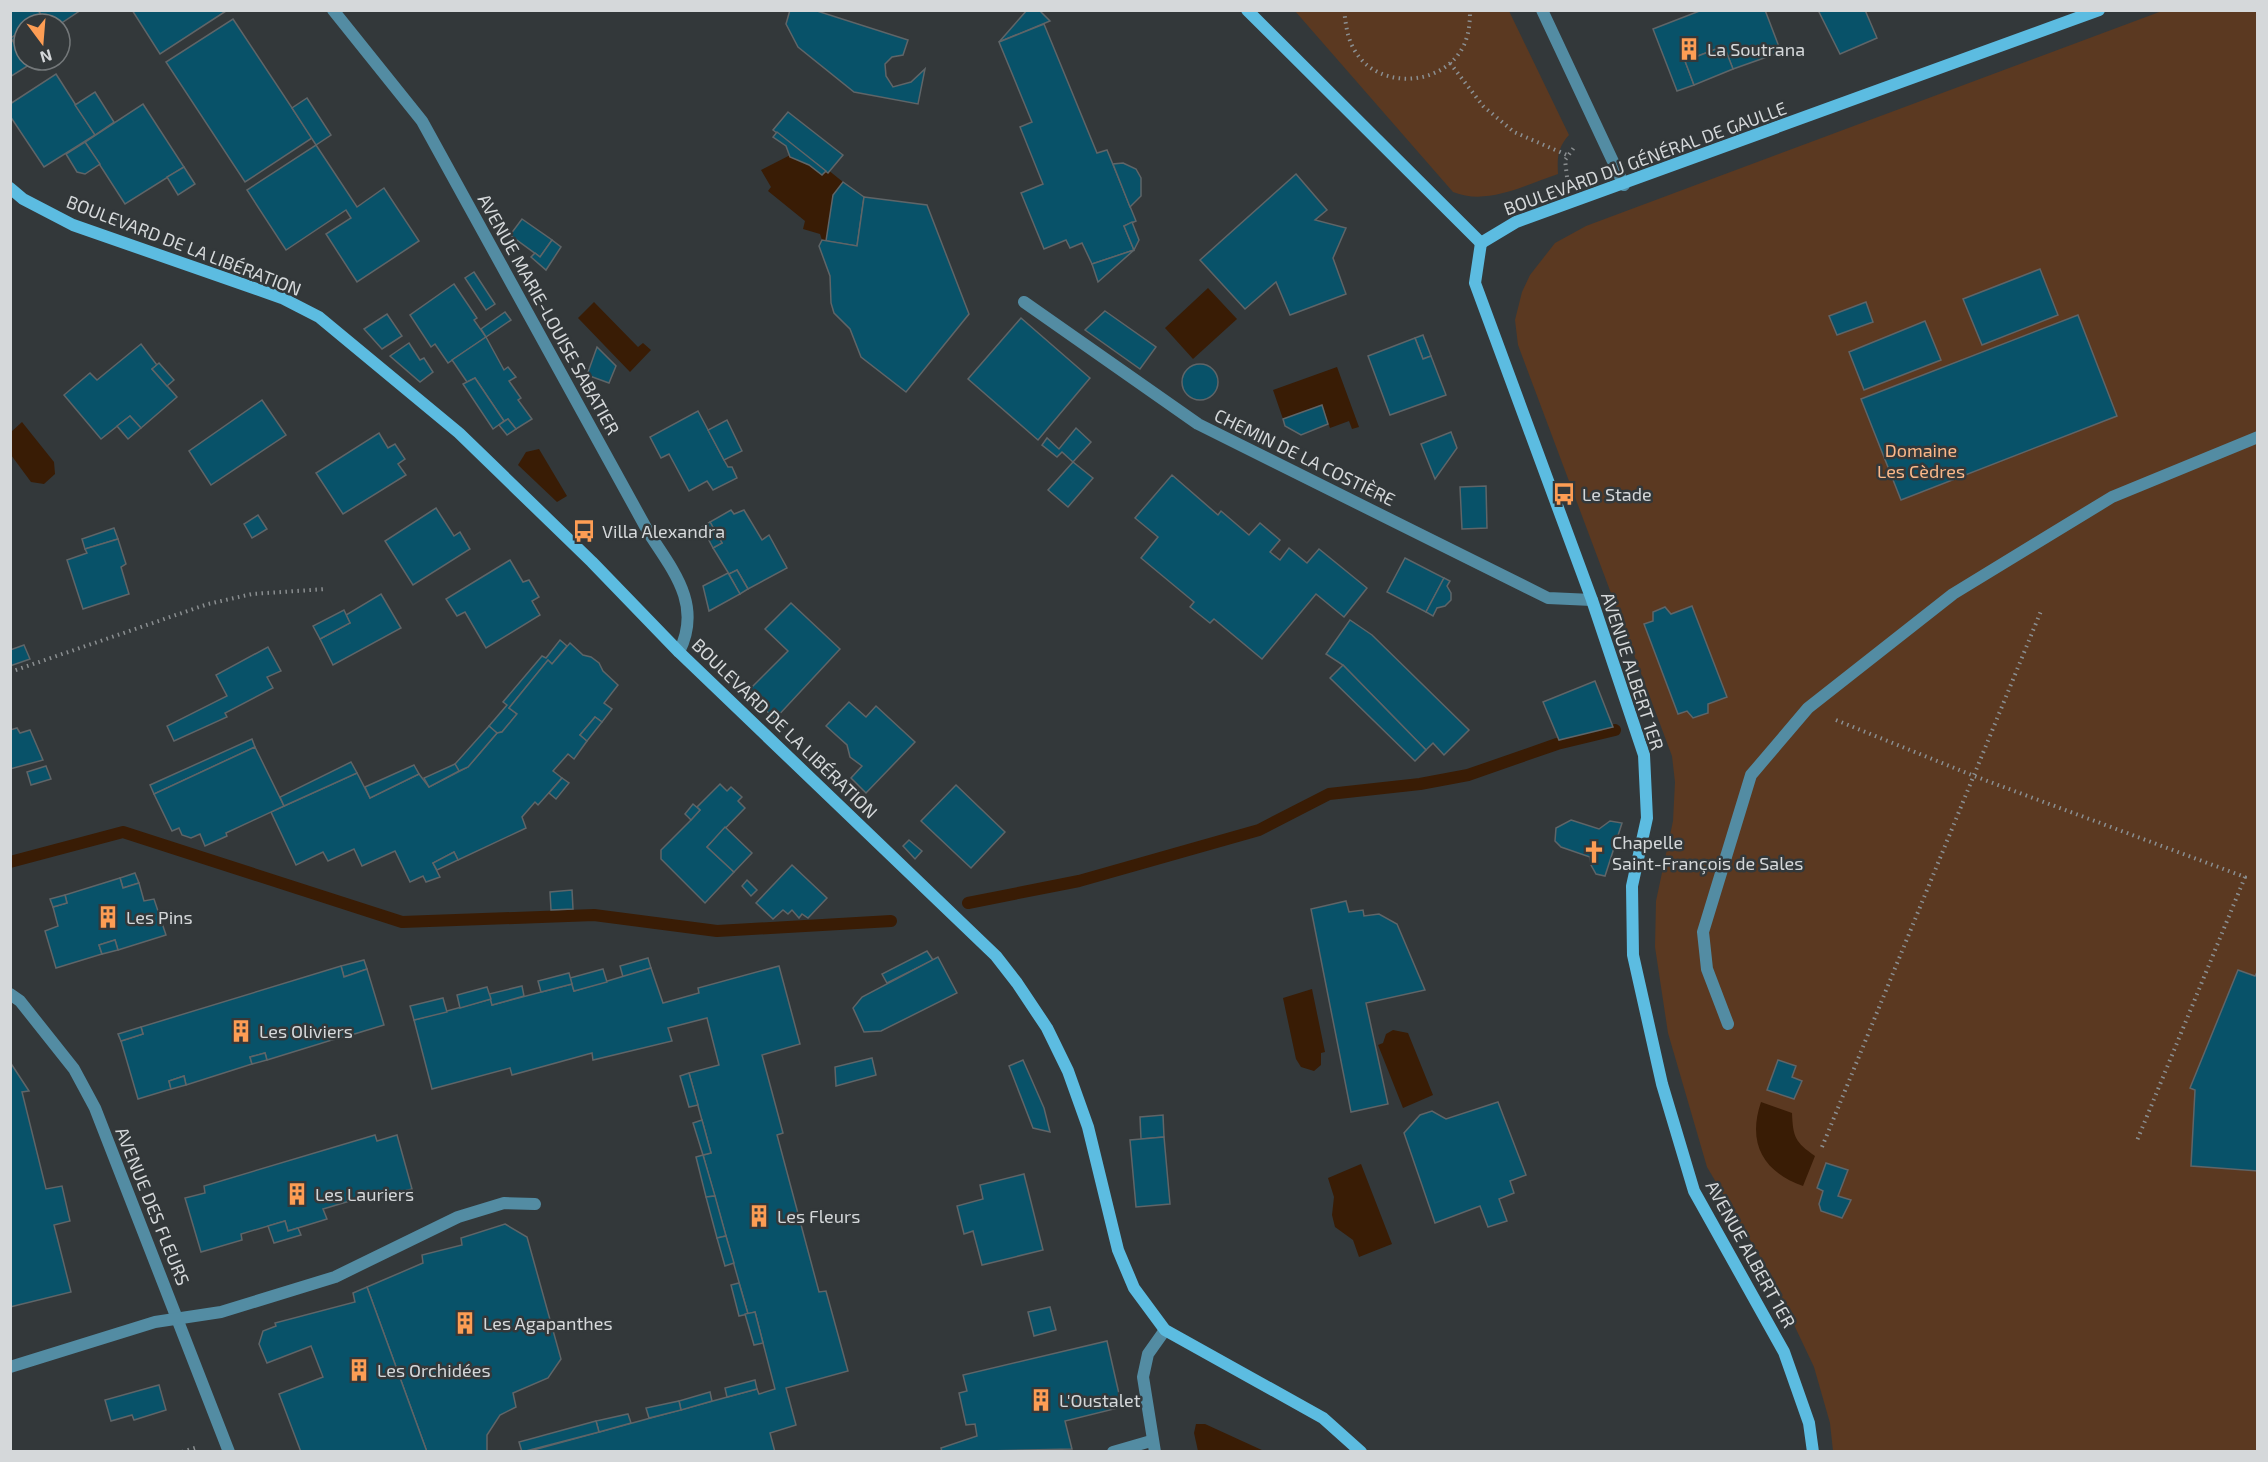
<svg xmlns="http://www.w3.org/2000/svg" width="2268" height="1462" font-family="'Exo 2',sans-serif">
<style>
.green{fill:#5b3921}
.water{fill:#391c05}
.lines{fill:none;stroke-linecap:round;stroke-linejoin:round}
.stream{stroke:#391c05;stroke-width:12}
.building{fill:#085269;stroke:#5f6568;stroke-width:1.5}
.path{stroke:#8b8f91;stroke-width:4;stroke-dasharray:1.5 4.5;stroke-linecap:butt}
.lane{stroke:#538ca3;stroke-width:12}
.street{stroke:#538ca3;stroke-width:12}
.secondary{stroke:#5cbce1;stroke-width:12}
.labels{text-anchor:middle;dominant-baseline:central;stroke-width:5;stroke-linejoin:round;paint-order:stroke}
.poi-label{font-size:18px;fill:#d5d8da;stroke:#33383a;text-anchor:start}
.street-label{font-size:18px;fill:#d5d8da;stroke:#33383a}
.park-label{font-size:18px;fill:#fbb889;stroke:#33383a}
</style>
<rect width="100%" height="100%" fill="#33383a"/>
<!-- green -->
<g class="green">
<path d="M1295,11H1509L1569,135C1558,147 1557,157 1558,174C1525,185 1487,206 1453,192Z"/>
<polygon points="2162,11 2257,11 2257,1451 1833,1451 1830,1423 1814,1367 1768,1270 1707,1167 1668,1033 1655,947 1656,901 1673,821 1675,782 1672,756 1518,345 1515,320 1522,292 1530,275 1555,243 1586,226"/>
</g>
<!-- water -->
<g class="water">
<polygon points="802,149 843,182 833,195 826,241 822,240 820,234 803,229 805,221 768,191 771,187 761,170"/>
<polygon points="1208,288 1237,319 1193,359 1165,328"/>
<polygon points="594,302 638,347 643,343 651,350 630,372 578,318"/>
<polygon points="1337,367 1359,427 1352,429 1349,421 1330,428 1321,405 1283,419 1273,390"/>
<polygon points="22,422 54,462 55,474 44,484 31,482 11,455 11,432"/>
<polygon points="539,449 567,496 557,502 518,465 526,452"/>
<polygon points="1312,989 1325,1052 1321,1053 1321,1065 1314,1071 1301,1067 1296,1059 1283,998"/>
<polygon points="1393,1030 1408,1033 1433,1095 1403,1108 1378,1045 1383,1043 1386,1034"/>
<path d="M1761,1102L1792,1113C1793,1137 1795,1142 1815,1156L1803,1186C1763,1172 1747,1143 1761,1102Z"/>
<polygon points="1361,1164 1392,1244 1359,1257 1353,1240 1335,1227 1332,1215 1334,1197 1328,1178"/>
<polygon points="1196,1424 1205,1424 1264,1451 1198,1451 1194,1433"/>
</g>
<g class="lines">
<!-- stream -->
<g class="stream">
<polyline points="10,862 123,832 402,922 594,915 717,931 891,921"/>
<polyline points="968,903 1079,881 1259,830 1329,794 1420,784 1468,775 1557,744 1615,730"/>
</g>
</g>
<!-- building -->
<g class="building">
<polygon points="10,10 38,10 43,17 32,24 24,24 24,29 11,38"/>
<polygon points="38,10 81,10 60,24 47,24"/>
<polygon points="132,10 226,10 226,11 160,54"/>
<polygon points="790,10 814,10 908,40 903,55 892,57 885,64 886,76 893,87 911,82 925,69 918,104 854,92 798,47 786,24"/>
<polygon points="1027,10 1039,10 1050,21 999,42"/>
<polygon points="1702,10 1765,10 1781,52 1733,69 1724,46 1685,61 1694,85 1677,91 1653,29"/>
<polygon points="1818,10 1865,10 1877,38 1840,54"/>
<polygon points="233,19 312,138 245,182 166,62"/>
<polygon points="1044,24 1097,153 1107,150 1136,221 1124,226 1134,250 1092,264 1082,243 1070,248 1066,240 1044,249 1021,193 1043,184 1020,127 1032,122 999,42"/>
<polygon points="24,29 24,58 11,38"/>
<polygon points="10,37 29,65 10,77"/>
<polygon points="1724,46 1733,69 1694,85 1685,61"/>
<polygon points="56,74 95,135 44,167 10,116 10,104"/>
<polygon points="95,92 114,122 95,135 75,105"/>
<polygon points="307,98 331,135 316,145 292,108"/>
<polygon points="143,104 184,167 125,204 85,142"/>
<polygon points="788,112 843,155 828,173 773,130"/>
<polygon points="777,132 826,171 822,175 809,165 790,157 786,146 773,137"/>
<polygon points="85,142 100,164 85,174 77,172 66,154"/>
<polygon points="316,145 357,207 384,188 419,241 357,282 326,234 351,218 346,210 286,250 247,190"/>
<polygon points="1123,163 1136,169 1141,178 1141,196 1130,207 1113,164"/>
<polygon points="184,167 195,184 178,195 167,177"/>
<polygon points="1296,174 1327,210 1315,220 1346,228 1333,258 1346,294 1290,315 1276,282 1245,309 1200,260"/>
<polygon points="843,182 864,197 857,246 826,241 833,195"/>
<polygon points="864,197 927,205 969,314 906,392 861,357 850,329 834,313 831,303 830,276 819,246 822,240 857,246"/>
<polygon points="522,219 552,240 540,257 510,235"/>
<polygon points="1132,222 1139,240 1134,250 1124,226"/>
<polygon points="552,240 561,247 546,270 531,257 535,253 540,257"/>
<polygon points="1134,250 1098,282 1092,264"/>
<polygon points="2040,269 2058,315 1982,345 1963,299"/>
<polygon points="474,272 495,304 486,310 465,278"/>
<polygon points="454,284 477,318 474,320 486,337 448,363 435,344 431,347 410,315"/>
<polygon points="1866,302 1873,322 1837,335 1829,316"/>
<polygon points="1105,311 1156,347 1140,369 1085,330"/>
<polygon points="505,312 511,320 486,337 481,329"/>
<polygon points="387,314 402,336 382,349 364,329"/>
<polygon points="2078,315 2117,416 1901,500 1861,399"/>
<polygon points="1021,318 1090,378 1038,440 968,379"/>
<polygon points="1925,321 1941,360 1864,390 1849,352"/>
<polygon points="1423,335 1431,356 1423,359 1415,338"/>
<polygon points="486,337 504,370 508,367 516,377 509,381 521,398 518,400 532,419 516,429 508,419 504,421 475,378 467,382 452,360"/>
<polygon points="1415,338 1423,359 1431,356 1446,395 1390,415 1368,356"/>
<polygon points="409,343 420,360 424,358 433,372 420,382 390,356"/>
<polygon points="141,344 157,365 152,369 177,397 141,428 130,416 101,439 64,395 90,373 97,380"/>
<polygon points="597,347 616,366 609,383 587,375"/>
<polygon points="159,363 174,380 167,386 152,369"/>
<circle cx="1200" cy="382" r="18"/>
<polygon points="475,378 504,421 493,429 463,384"/>
<polygon points="262,400 286,435 211,485 189,451"/>
<polygon points="1322,405 1328,424 1301,435 1285,426 1283,419"/>
<polygon points="698,411 724,460 728,467 732,467 737,478 713,490 707,481 689,491 669,454 661,458 650,437"/>
<polygon points="130,416 141,428 128,439 117,426"/>
<polygon points="508,419 516,429 507,435 499,425"/>
<polygon points="727,420 742,451 724,460 708,430"/>
<polygon points="1076,428 1091,442 1073,462 1062,452 1057,457 1042,445 1047,438 1059,449"/>
<polygon points="1451,432 1457,448 1435,479 1421,444"/>
<polygon points="379,433 388,448 395,444 405,459 398,464 406,475 343,514 316,473"/>
<polygon points="1073,462 1093,478 1068,507 1048,490"/>
<polygon points="1172,475 1218,515 1221,511 1249,535 1260,523 1280,540 1270,552 1280,560 1289,548 1307,563 1319,549 1367,588 1344,617 1316,594 1262,659 1214,619 1210,623 1190,607 1194,602 1141,558 1158,537 1135,518"/>
<polygon points="1486,486 1487,528 1462,529 1460,487"/>
<polygon points="436,508 454,536 460,532 470,549 413,585 385,541"/>
<polygon points="731,510 734,514 744,510 762,540 769,535 787,568 748,589 737,570 729,574 713,548 722,543 710,522"/>
<polygon points="258,515 267,529 252,538 244,524"/>
<polygon points="710,522 722,543 713,548 702,527"/>
<polygon points="114,528 118,539 85,549 82,539"/>
<polygon points="118,539 126,564 121,567 129,594 83,609 67,560 87,553 85,549"/>
<polygon points="1405,558 1444,578 1426,612 1387,592"/>
<polygon points="510,560 523,582 529,580 539,597 532,601 540,615 486,648 465,612 457,616 446,599"/>
<polygon points="737,570 748,589 740,594 729,574"/>
<polygon points="728,573 740,594 709,611 703,586"/>
<polygon points="1444,578 1450,581 1447,586 1451,593 1451,600 1445,606 1437,608 1433,616 1426,612"/>
<polygon points="381,594 401,628 333,665 320,639 350,623 346,615"/>
<polygon points="791,603 840,649 775,719 747,692 788,651 765,629"/>
<polygon points="1692,606 1727,697 1708,704 1708,713 1693,718 1687,711 1678,714 1644,624 1653,621 1653,612 1665,607 1671,614"/>
<polygon points="344,610 350,623 320,639 313,626"/>
<polygon points="1350,620 1372,635 1469,730 1444,755 1433,743 1426,750 1343,665 1326,654"/>
<polygon points="560,640 567,646 552,664 548,660 509,708 517,714 502,732 497,733 489,726 507,705 503,702 542,656 546,658"/>
<polygon points="570,643 583,655 591,657 599,663 603,671 618,685 604,703 612,709 602,722 595,717 580,735 587,741 574,759 568,754 553,771 562,778 538,805 535,802 522,817 526,828 458,860 454,852 433,863 440,877 426,882 423,876 410,882 395,851 362,866 354,849 328,861 323,852 296,865 271,812 357,773 370,798 419,774 429,787 468,767 497,733 502,732 517,714 509,708 548,660 552,664"/>
<polygon points="24,645 30,659 10,666 10,650"/>
<polygon points="268,647 281,671 267,677 273,688 225,713 227,717 174,741 167,726 227,696 216,675"/>
<polygon points="1343,665 1426,750 1415,761 1330,678"/>
<polygon points="1595,681 1613,727 1559,740 1543,702"/>
<polygon points="849,702 866,717 876,706 915,742 866,793 851,778 862,766 850,757 847,745 826,726"/>
<polygon points="595,717 602,722 587,741 580,735"/>
<polygon points="489,726 497,733 468,767 459,771 455,764"/>
<polygon points="17,728 20,733 30,730 43,760 10,769 10,730"/>
<polygon points="252,739 255,747 154,794 150,785"/>
<polygon points="255,747 284,806 226,833 227,836 205,846 200,834 191,838 182,835 179,828 172,831 154,794"/>
<polygon points="351,762 357,773 284,806 280,797"/>
<polygon points="455,764 459,771 429,787 424,778"/>
<polygon points="414,765 419,774 370,798 365,787"/>
<polygon points="46,766 51,779 31,785 27,772"/>
<polygon points="562,778 569,783 556,799 549,793"/>
<polygon points="720,784 727,791 731,787 742,797 738,801 745,808 707,847 734,872 705,903 661,859 661,850 691,820 700,810 697,807"/>
<polygon points="956,785 1005,832 971,868 921,821"/>
<polygon points="693,804 700,810 691,820 685,814"/>
<polygon points="1571,820 1599,829 1610,821 1622,823 1605,876 1596,874 1591,865 1590,857 1561,847 1555,841 1556,828"/>
<polygon points="725,827 752,853 734,872 707,847"/>
<polygon points="909,840 922,851 915,859 903,846"/>
<polygon points="454,852 458,860 437,870 433,863"/>
<polygon points="792,865 827,898 808,918 802,914 799,918 792,910 788,914 783,910 773,919 756,903"/>
<polygon points="135,873 139,883 123,888 120,878"/>
<polygon points="120,878 123,888 139,883 144,901 154,899 166,935 118,950 115,940 99,945 102,954 56,968 45,931 58,926 53,907 67,903 65,895"/>
<polygon points="747,880 757,890 751,896 742,886"/>
<polygon points="572,890 573,909 551,910 550,892"/>
<polygon points="65,895 67,903 53,907 50,899"/>
<polygon points="1346,901 1349,912 1363,910 1364,916 1379,914 1397,924 1425,990 1366,1003 1388,1104 1351,1112 1311,909"/>
<polygon points="115,940 118,950 102,954 99,945"/>
<polygon points="927,951 933,960 887,983 882,974"/>
<polygon points="938,957 957,993 881,1031 864,1032 853,1008 862,997"/>
<polygon points="648,958 651,968 623,977 620,966"/>
<polygon points="364,960 367,969 344,977 341,966"/>
<polygon points="341,966 344,977 367,969 384,1025 351,1035 349,1028 331,1034 332,1040 267,1060 265,1053 250,1057 252,1064 186,1085 184,1076 169,1081 171,1089 138,1099 121,1041 143,1034 141,1027"/>
<polygon points="779,966 800,1044 762,1055 783,1133 777,1135 819,1292 826,1291 848,1371 786,1388 796,1425 770,1433 775,1452 526,1452 757,1389 759,1394 775,1389 755,1312 748,1314 703,1155 711,1153 689,1073 719,1065 707,1018 668,1028 672,1041 593,1060 592,1053 512,1075 510,1068 432,1089 414,1020 491,999 492,1005 572,984 574,991 651,968 663,1003 699,993 698,988"/>
<polygon points="603,969 607,982 574,991 570,978"/>
<polygon points="2238,970 2255,976 2258,970 2258,1171 2191,1166 2195,1090 2190,1088"/>
<polygon points="569,973 572,984 541,992 538,981"/>
<polygon points="522,986 524,996 492,1005 489,994"/>
<polygon points="487,987 491,999 460,1008 457,995"/>
<polygon points="443,998 447,1012 414,1020 410,1006"/>
<polygon points="141,1027 143,1034 121,1041 118,1034"/>
<polygon points="349,1028 351,1035 332,1040 331,1034"/>
<polygon points="265,1053 267,1060 252,1064 250,1057"/>
<polygon points="872,1058 876,1075 836,1086 835,1067"/>
<polygon points="1023,1060 1044,1108 1050,1132 1033,1128 1009,1066"/>
<polygon points="1778,1060 1796,1066 1792,1077 1802,1081 1794,1099 1767,1090"/>
<polygon points="10,1062 29,1091 22,1092 46,1189 62,1186 70,1221 54,1225 71,1292 10,1307"/>
<polygon points="689,1073 698,1105 689,1107 680,1076"/>
<polygon points="184,1076 186,1085 171,1089 169,1081"/>
<polygon points="1498,1102 1526,1175 1510,1181 1514,1193 1499,1199 1507,1221 1488,1227 1480,1206 1435,1223 1404,1133 1420,1115 1432,1111 1446,1119"/>
<polygon points="1163,1115 1164,1137 1141,1139 1140,1117"/>
<polygon points="702,1120 711,1153 703,1155 693,1123"/>
<polygon points="375,1135 377,1141 397,1135 412,1189 371,1200 370,1195 323,1209 327,1219 288,1231 285,1221 241,1234 242,1240 201,1252 185,1198 205,1193 204,1186"/>
<polygon points="1164,1137 1170,1204 1136,1207 1130,1140"/>
<polygon points="703,1155 715,1196 706,1197 696,1157"/>
<polygon points="1826,1163 1848,1170 1838,1196 1851,1200 1842,1218 1821,1211 1819,1204 1823,1191 1817,1188"/>
<polygon points="1024,1174 1043,1250 982,1265 973,1231 964,1234 957,1206 983,1199 980,1185"/>
<polygon points="715,1196 726,1236 717,1238 706,1197"/>
<polygon points="285,1221 288,1231 298,1228 301,1235 274,1243 268,1226"/>
<polygon points="505,1224 527,1237 561,1359 548,1378 513,1393 516,1407 500,1415 487,1435 487,1452 427,1452 367,1287 423,1263 422,1255 462,1245 461,1238"/>
<polygon points="726,1236 734,1263 725,1266 717,1238"/>
<polygon points="739,1283 748,1314 739,1316 731,1285"/>
<polygon points="367,1287 427,1452 301,1452 279,1394 323,1377 311,1346 267,1363 259,1344 263,1331 276,1326 275,1323 355,1302 353,1293"/>
<polygon points="1050,1307 1056,1330 1034,1336 1028,1312"/>
<polygon points="755,1312 763,1343 754,1345 745,1314"/>
<polygon points="1107,1341 1122,1407 1065,1421 1072,1449 942,1452 941,1448 977,1436 975,1424 966,1425 959,1393 967,1391 963,1375"/>
<polygon points="755,1380 757,1389 727,1397 725,1388"/>
<polygon points="159,1385 166,1410 134,1420 132,1415 111,1421 105,1400"/>
<polygon points="710,1392 712,1401 681,1410 679,1401"/>
<polygon points="679,1401 681,1410 649,1418 646,1408"/>
<polygon points="628,1414 631,1423 599,1432 596,1421"/>
<polygon points="596,1421 599,1432 522,1452 519,1442"/>
</g>
<g class="lines">
<!-- path -->
<g class="path">
<path d="M1344,10C1346,25 1347,38 1355,51C1378,90 1442,87 1463,47C1469,35 1470,23 1470,10"/>
<polyline points="1450,63 1483,106 1514,132 1567,155"/>
<polyline points="1567,177 1565,160 1575,146"/>
<polyline points="10,672 208,604 252,594 326,589"/>
<polyline points="1836,720 1974,776 2245,877 2136,1143"/>
<polyline points="1822,1147 2041,611"/>
<polyline points="182,1452 198,1447"/>
</g>
<!-- lane -->
<g class="lane">
<polyline points="1024,302 1198,424 1548,598 1592,600"/>
<polyline points="1728,1024 1707,969 1703,932 1751,775 1808,708 1953,594 2112,497 2258,437"/>
<polyline points="1113,1452 1151,1441"/>
</g>
<!-- street -->
<g class="street">
<path d="M333,10L422,121L650,535C675,573 702,606 679,652"/>
<polyline points="1542,10 1624,185"/>
<polyline points="10,994 20,1001 74,1069 95,1108 229,1452"/>
<polyline points="10,1367 155,1322 221,1312 335,1277 458,1217 504,1203 535,1204"/>
<polyline points="1155,1452 1143,1377 1148,1354 1165,1330"/>
</g>
<!-- secondary -->
<g class="secondary">
<polyline points="1247,10 1481,243"/>
<polyline points="10,188 23,199 73,225 282,298 319,317 459,433 592,562 679,652 996,956 1017,983 1047,1028 1068,1071 1088,1127 1118,1250 1134,1288 1165,1330 1323,1418 1361,1452"/>
<polyline points="1481,243 1475,283 1592,600 1644,755 1647,818 1632,886 1633,955 1662,1084 1694,1191 1784,1352 1809,1423 1813,1452"/>
<polyline points="1481,243 1516,222 2099,10"/>
</g>
</g>
<!-- icons -->
<defs>
<g id="building-bare" transform="scale(1.8)"><path d="M-4-6H4V6H1V3H-1V6H-4ZM-2.5-4.3h1.7v1.8h-1.7ZM.8-4.3h1.7v1.8H.8ZM-2.5-1h1.7V.8h-1.7ZM.8-1h1.7V.8H.8Z" fill="#fd9d54" stroke="#33383a" stroke-width="2.5" paint-order="stroke"/></g>
<g id="bus-bare" transform="scale(1.8)"><path d="M-5-6H5V4H4V6H2V4H-2V6H-4V4H-5ZM-3.5-4V0h7V-4ZM-3.5 1.2v1.5H-2V1.2ZM2 1.2v1.5H3.5V1.2Z" fill="#fd9d54" stroke="#33383a" stroke-width="2.5" paint-order="stroke"/></g>
<g id="church-bare" transform="scale(1.8)"><path d="M-1.2-6h2.4v3.5h3.3v2.4h-3.3V6h-2.4V-.1h-3.3v-2.4h3.3Z" fill="#fd9d54" stroke="#33383a" stroke-width="2.5" paint-order="stroke"/></g>
</defs>
<g fill-rule="evenodd">
<use href="#building-bare" x="1689" y="49"/>
<use href="#bus-bare" x="1564" y="494"/>
<use href="#bus-bare" x="584" y="531"/>
<use href="#church-bare" x="1594" y="852"/>
<use href="#building-bare" x="108" y="917"/>
<use href="#building-bare" x="241" y="1031"/>
<use href="#building-bare" x="297" y="1194"/>
<use href="#building-bare" x="759" y="1216"/>
<use href="#building-bare" x="465" y="1323"/>
<use href="#building-bare" x="359" y="1370"/>
<use href="#building-bare" x="1041" y="1400"/>
</g>
<g class="labels">
<!-- poi labels -->
<g class="poi-label">
<text x="1707" y="49">La Soutrana</text>
<text x="1582" y="494">Le Stade</text>
<text x="602" y="531">Villa Alexandra</text>
<text x="1612" y="842">Chapelle<tspan x="1612" dy="21">Saint-François de Sales</tspan></text>
<text x="126" y="917">Les Pins</text>
<text x="259" y="1031">Les Oliviers</text>
<text x="315" y="1194">Les Lauriers</text>
<text x="777" y="1216">Les Fleurs</text>
<text x="483" y="1323">Les Agapanthes</text>
<text x="377" y="1370">Les Orchidées</text>
<text x="1059" y="1400">L'Oustalet</text>
</g>
<!-- street labels -->
<g class="street-label">
<text transform="translate(1645 158) rotate(-20)">BOULEVARD DU GÉNÉRAL DE GAULLE</text>
<text transform="translate(184 245) rotate(21)">BOULEVARD DE LA LIBÉRATION</text>
<text transform="translate(549 314) rotate(61)">AVENUE MARIE-LOUISE SABATIER</text>
<text transform="translate(1305 457) rotate(26)">CHEMIN DE LA COSTIÈRE</text>
<text transform="translate(1633 671) rotate(72)">AVENUE ALBERT 1ER</text>
<text transform="translate(785 728) rotate(44)">BOULEVARD DE LA LIBÉRATION</text>
<text transform="translate(153 1206) rotate(68)">AVENUE DES FLEURS</text>
<text transform="translate(1751 1254) rotate(61)">AVENUE ALBERT 1ER</text>
</g>
<!-- park labels -->
<g class="park-label">
<text x="1921" y="450">Domaine<tspan x="1921" dy="21">Les Cèdres</tspan></text>
</g>
</g>
<!-- border -->
<rect width="2268" height="1462" fill="none" stroke="#d5d8da" stroke-width="24"/>
<!-- north arrow -->
<g transform="translate(42 42) rotate(164)"><circle r="28" fill="#33383a" stroke="#74787a" stroke-width="1.5"/>
<path d="M0-4.5L10 22L0 15L-10 22Z" fill="#fd9d54"/>
<text y="-9" font-size="16" font-weight="bold" text-anchor="middle" fill="#d5d8da">N</text>
</g>
</svg>
